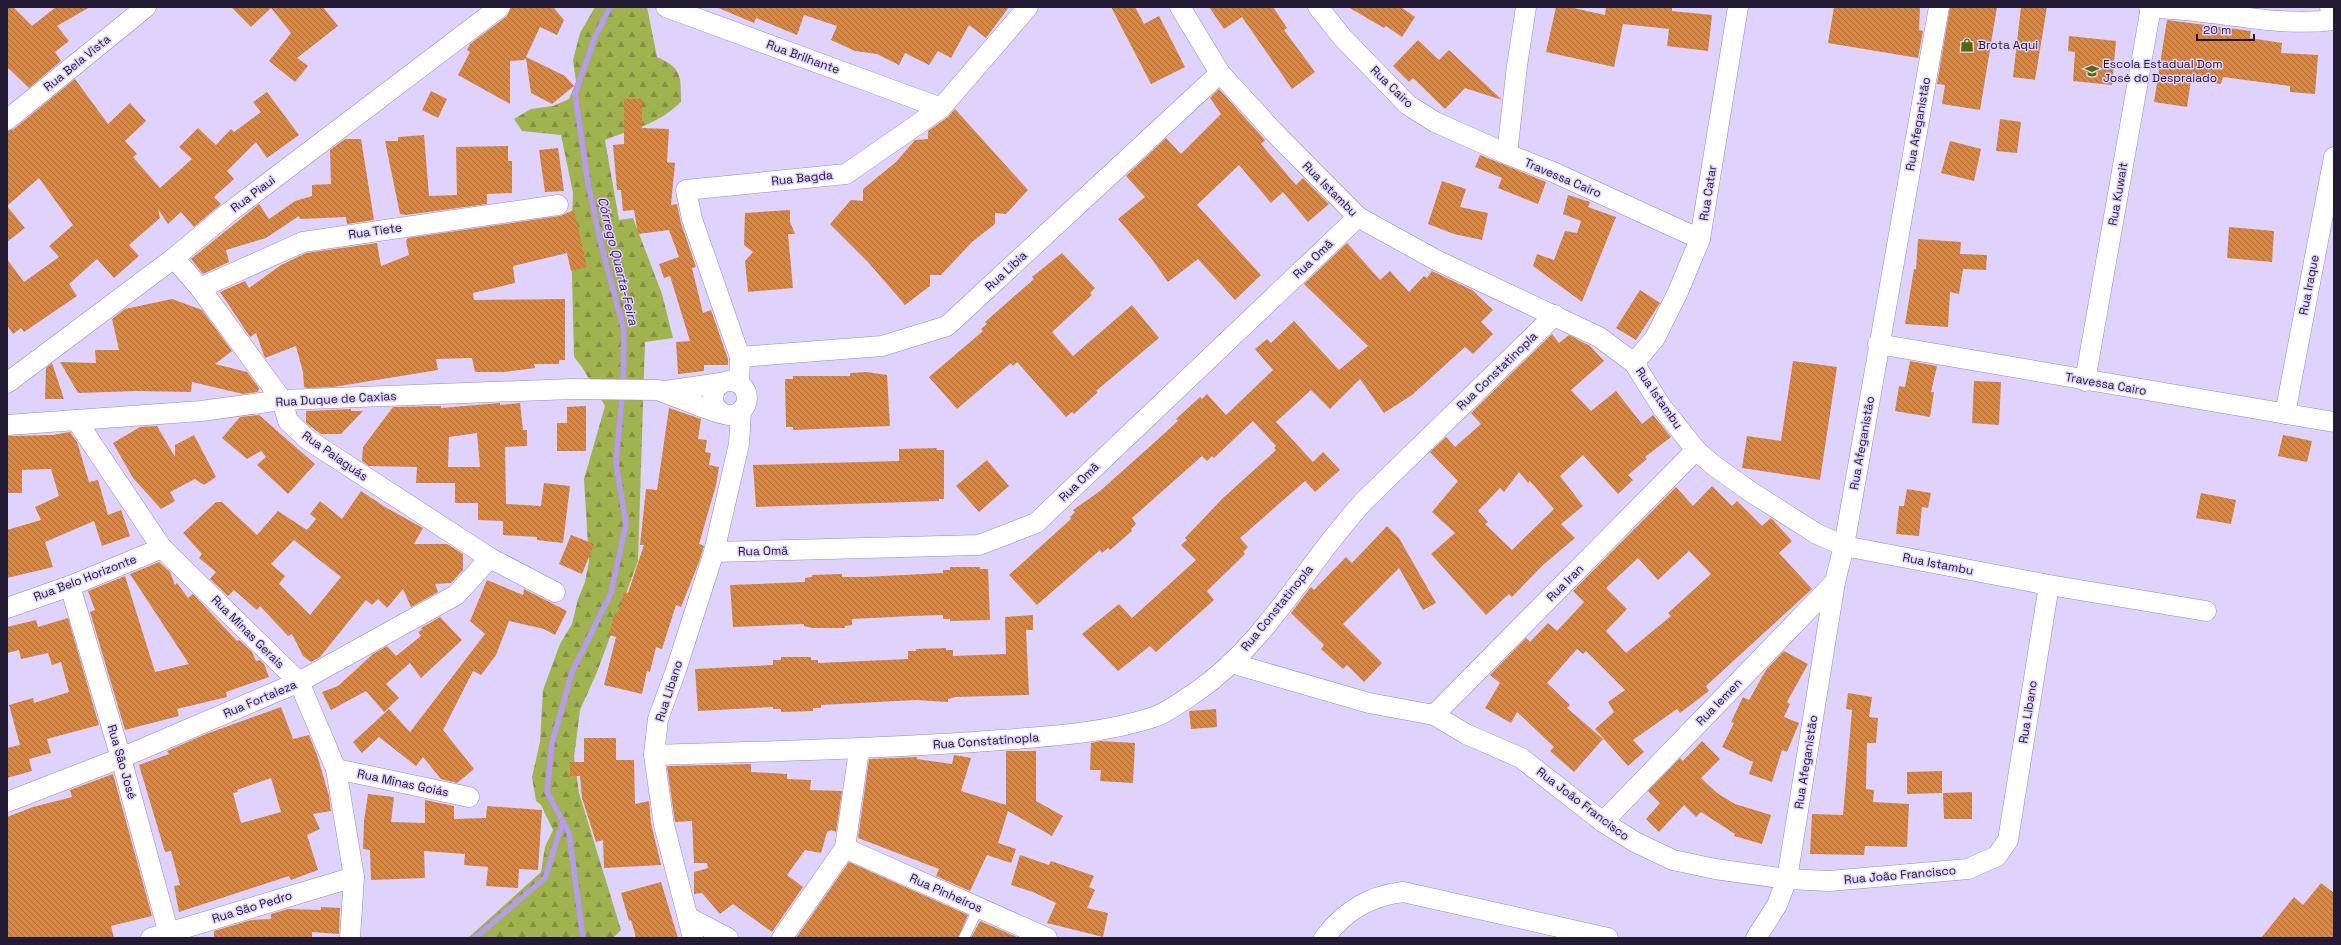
<svg xmlns="http://www.w3.org/2000/svg" width="2341" height="945" font-family="'Space Grotesk',sans-serif">
<style>
.forest{fill:url(#forest-firs)}
.lines{fill:none;stroke-linecap:round;stroke-linejoin:round}
.stream{stroke:#b79af2;stroke-width:5.5}
.building{fill:url(#building-back-hatch);fill-rule:evenodd}
.service-casing{stroke:#9a85c7;stroke-width:11}
.minor-casing{stroke:#9a85c7;stroke-width:21}
.primary-casing{stroke:#9a85c7;stroke-width:23}
.service{stroke:#fff;stroke-width:10}
.minor{stroke:#fff;stroke-width:20}
.primary{stroke:#fff;stroke-width:22}
.labels{text-anchor:middle;dominant-baseline:central;stroke-width:3;stroke-linejoin:round;paint-order:stroke}
.poi-label{font-size:12px;fill:#231a34;stroke:#dfd3fd;text-anchor:start}
.street-label{font-size:12px;fill:#231a34;stroke:#dfd3fd}
.water-label{font-size:13px;font-style:italic;fill:#3f0c75;stroke:#dfd3fd}
</style>
<defs>
<pattern id="forest-firs" width="22" height="20" patternUnits="userSpaceOnUse"><rect width="22" height="20" fill="#a1b34f"/><path d="M5 1l3.5 6h-7zM16 11l3.5 6h-7z" fill="#839142"/></pattern>
<pattern id="building-back-hatch" width="6" height="6" patternUnits="userSpaceOnUse"><rect width="6" height="6" fill="#d68744"/><path d="M-1 5l2 2M0 0l6 6M5-1l2 2" fill="none" stroke="#ad6e3a"/></pattern>
</defs>
<rect width="100%" height="100%" fill="#dfd3fd"/>
<!-- forest -->
<path class="forest" d="M595,7H647L657,57C682,68 681,76 681,102C657,125 635,128 605,140L619,220L633,218L662,294L673,338L645,342L638,561L597,672L580,710L574,757L579,793L621,930L613,938H468L541,872L545,847L553,830L541,805L536,801L532,777L540,742L543,690L560,644L572,624L578,599L585,582L589,561L584,479L605,406L582,367L574,357L571,237L573,193L561,135L522,131L514,119L531,109L553,106L569,99L576,82L573,60L580,33Z"/>
<g class="lines">
<!-- stream -->
<g class="stream">
<polyline points="475,938 545,878 563,821"/>
<polyline points="583,938 569,833 547,792 552,743 572,672 611,593 626,524 616,463 623,387 624,330 601,244 588,183 575,94 595,37 610,7"/>
</g>
</g>
<!-- building -->
<g class="building">
<polygon points="7,7 13,7 32,26 56,7 90,7 57,26 69,41 55,52 61,61 29,88 7,67"/>
<polygon points="231,7 323,7 338,26 297,58 308,66 295,82 269,61 291,33 271,8 251,27"/>
<polygon points="511,7 553,7 564,20 557,35 540,27 526,57 565,76 574,86 552,104 531,93 526,58 524,60 510,61 510,104 458,75 470,52 467,50 470,44 507,16"/>
<polygon points="716,7 1009,7 986,38 969,25 951,58 938,51 929,65 905,53 899,65 877,54 855,51 831,40 837,26 804,15 797,35 756,18 754,23"/>
<polygon points="1111,7 1135,7 1144,24 1159,16 1185,67 1151,84"/>
<polygon points="1209,7 1273,7 1287,28 1284,30 1315,72 1292,89 1242,17 1224,29"/>
<polygon points="1348,7 1401,7 1415,17 1402,37 1386,26 1384,28"/>
<polygon points="1556,7 1569,7 1605,15 1606,7 1672,7 1672,11 1712,15 1708,51 1667,46 1669,29 1623,24 1614,67 1546,52"/>
<polygon points="1834,7 1920,7 1919,30 1923,31 1918,58 1828,43"/>
<polygon points="1950,7 1997,7 1980,110 1942,104 1945,85 1937,84"/>
<polygon points="2021,7 2047,7 2035,80 2013,77"/>
<polygon points="2167,20 2251,31 2250,38 2282,43 2281,53 2318,55 2315,94 2290,92 2290,86 2223,77 2221,84 2191,80 2187,107 2154,102"/>
<polygon points="2069,36 2116,41 2112,85 2073,81 2075,52 2068,51"/>
<polygon points="1418,40 1439,60 1449,50 1502,100 1465,88 1445,109 1413,78 1409,82 1393,66"/>
<polygon points="75,79 108,124 130,103 146,121 125,141 137,154 133,157 160,188 192,159 179,147 198,128 216,145 231,129 234,132 261,112 253,102 267,92 299,135 267,158 256,142 227,171 234,179 214,197 221,204 194,227 181,212 168,224 158,209 160,218 129,245 139,256 114,278 97,259 69,284 77,296 24,332 21,328 13,334 7,325 7,259 24,282 59,257 49,246 73,225 39,178 7,206 25,228 7,242 7,131 14,129"/>
<polygon points="1219,89 1265,140 1261,144 1296,185 1303,178 1329,204 1308,222 1283,192 1271,203 1239,165 1197,205 1261,275 1235,300 1198,259 1168,282 1151,258 1118,219 1145,197 1126,176 1166,138 1181,154 1221,114 1210,98"/>
<polygon points="431,91 447,99 438,118 422,110"/>
<polygon points="624,99 642,99 642,128 669,129 667,162 675,163 671,205 677,204 681,223 696,267 692,268 703,313 711,310 728,359 728,365 704,365 704,371 678,374 676,342 690,341 670,276 664,278 659,264 679,257 669,230 638,234 634,210 623,211 621,190 617,190 613,145 624,144"/>
<polygon points="955,109 1028,190 1006,214 995,213 995,224 972,242 941,275 930,275 930,286 905,305 868,262 830,224 851,200 863,201 863,189 896,162 915,140 928,139 928,131 948,117"/>
<polygon points="2000,119 2021,122 2017,153 1996,151"/>
<polygon points="424,135 429,196 457,195 456,147 508,146 508,161 512,161 512,193 487,194 487,204 406,215 400,214 385,141 398,141 398,137"/>
<polygon points="345,139 361,139 374,220 347,224 346,217 300,219 299,216 266,238 226,250 229,262 203,274 191,259 259,204 269,219 295,201 312,196 312,185 331,184 330,150"/>
<polygon points="1950,141 1981,149 1974,181 1941,173"/>
<polygon points="558,148 564,191 545,192 539,150"/>
<polygon points="1480,155 1546,182 1538,204 1498,188 1502,178 1475,167"/>
<polygon points="1442,181 1466,189 1460,207 1488,213 1482,240 1454,234 1428,224"/>
<polygon points="1568,195 1590,202 1588,207 1616,217 1582,302 1533,266 1537,254 1554,260 1565,231 1577,233 1581,221 1563,214"/>
<polygon points="574,210 587,267 571,271 567,253 513,266 515,283 473,293 474,300 565,299 565,360 559,360 559,364 534,364 535,368 503,372 475,372 472,358 436,359 438,370 333,387 307,388 304,387 303,372 296,346 265,358 256,333 250,337 220,292 245,281 249,288 281,265 306,253 377,243 381,266 409,255 406,241 408,238 560,216"/>
<polygon points="790,210 790,222 795,234 788,234 793,288 748,292 745,261 753,252 744,245 745,213"/>
<polygon points="2229,227 2274,231 2272,262 2227,258"/>
<polygon points="1918,239 1961,242 1960,254 1987,255 1986,270 1963,269 1959,294 1950,292 1948,327 1905,324 1914,269 1916,269"/>
<polygon points="1347,243 1380,280 1390,271 1409,292 1424,276 1427,278 1432,271 1472,290 1493,310 1481,322 1493,334 1473,354 1465,347 1412,395 1384,413 1360,379 1330,409 1311,390 1276,422 1313,462 1323,452 1340,470 1315,492 1305,481 1240,538 1248,547 1243,552 1245,554 1207,591 1214,600 1156,652 1150,646 1118,671 1082,634 1119,604 1132,618 1196,560 1181,545 1187,540 1185,538 1222,499 1276,450 1274,448 1276,446 1253,421 1214,458 1212,456 1207,461 1202,456 1132,518 1136,524 1131,529 1132,531 1110,550 1108,548 1102,553 1100,550 1037,605 1009,575 1071,519 1070,517 1075,512 1073,510 1100,491 1146,450 1178,421 1176,419 1200,397 1202,399 1207,394 1226,415 1273,370 1255,349 1267,339 1271,343 1294,321 1339,370 1368,346 1304,284"/>
<polygon points="1062,253 1095,288 1090,293 1092,295 1052,332 1073,356 1132,305 1159,338 1096,391 1098,392 1074,414 1072,412 1066,417 1017,362 1013,366 1011,363 957,409 929,377 983,331 981,329 987,324 985,322 1034,279 1032,277"/>
<polygon points="1640,290 1660,303 1636,340 1616,328"/>
<polygon points="172,299 202,310 232,351 215,364 247,372 259,388 258,392 243,394 192,382 191,392 137,391 78,393 60,362 96,363 95,350 119,350 112,319 125,309"/>
<path d="M1552,334L1559,343L1569,335L1590,346L1604,361L1571,390L1591,411L1616,391L1642,424L1653,415L1671,437L1645,457L1647,459L1628,475L1633,480L1618,494L1583,455L1560,476L1583,506L1561,524L1575,538L1543,565L1512,597L1509,594L1486,615L1431,554L1455,533L1432,512L1458,481L1430,452L1446,437L1455,447L1481,424L1471,413ZM1519,472L1528,483L1530,481L1554,509L1512,550L1485,524L1488,522L1478,511L1500,488L1504,492Z"/>
<polygon points="1793,361 1837,367 1820,480 1742,468 1747,436 1781,441"/>
<polygon points="1910,361 1937,366 1931,392 1934,392 1930,417 1895,411 1899,386 1905,387"/>
<polygon points="52,363 64,399 45,399 46,368"/>
<polygon points="867,372 887,375 890,426 793,430 793,427 786,427 785,379 793,379 793,376 850,376 850,373"/>
<polygon points="1974,381 2001,382 1999,425 1972,423"/>
<path d="M500,403V405L520,403L523,430H527V446L505,447L506,504L541,506L544,483L570,486L563,543L537,540V537L503,535V521L478,520V503H455V483H416L417,467L369,466L362,461L363,447L393,407L441,406V408ZM477,433L480,467H448L449,437Z"/>
<polygon points="586,406 586,451 557,451 557,423 567,423 567,407"/>
<polygon points="669,408 701,419 698,439 707,440 705,452 711,453 709,465 719,467 716,485 699,544 704,546 699,562 681,607 676,605 662,649 656,647 650,672 647,671 642,694 604,685 616,637 609,635 615,612 618,613 624,592 628,593 644,545 640,545 646,489 657,490"/>
<polygon points="351,409 351,411 363,411 341,434 321,434 306,423 306,411"/>
<polygon points="259,415 315,464 288,494 257,465 266,457 261,451 247,459 222,438 240,417"/>
<polygon points="157,426 175,457 175,445 194,435 216,477 204,485 195,479 170,492 175,501 161,509 133,478 113,443 140,427"/>
<polygon points="70,432 77,442 89,482 98,480 108,515 121,510 130,536 102,546 94,521 45,542 53,567 7,578 7,530 41,520 35,507 59,496 51,469 22,470 22,493 7,493 7,436 53,435"/>
<polygon points="2283,435 2312,441 2307,462 2278,456"/>
<polygon points="937,448 936,450 944,450 944,499 939,499 939,501 756,507 753,465 899,461 899,449"/>
<polygon points="987,460 1009,486 979,512 956,486"/>
<path d="M1712,486L1732,506L1737,501L1762,526L1771,518L1773,520L1792,541L1779,553L1812,589L1706,686L1709,691L1680,713L1677,709L1633,740L1644,752L1628,766L1595,729L1614,712L1608,702L1625,690L1586,651L1583,654L1577,649L1547,683L1570,705L1567,708L1603,739L1574,772L1550,751L1554,747L1517,712L1511,723L1485,708L1500,683L1490,675L1526,638L1530,642L1548,623L1557,631L1584,602L1573,591L1676,487L1693,506ZM1689,551L1711,574L1668,613L1671,616L1626,653L1606,631L1627,609L1606,588L1638,558L1658,580Z"/>
<polygon points="1907,489 1931,493 1928,508 1922,507 1919,536 1896,534 1899,506 1904,506"/>
<path d="M361,491L385,507L423,528L414,544H447L463,554V570L451,583L435,584L438,592L411,607L403,589L387,608L378,599L372,605L366,600L320,657L311,662L303,656L292,634L288,636L260,606L257,610L234,590L228,596L210,579L216,572L199,558L202,554L183,533L216,502H222L257,535L278,511L307,530L316,519L310,514L320,501L342,519ZM294,540L341,577L310,615L279,584L285,576L271,564Z"/>
<polygon points="2201,493 2236,500 2231,524 2196,518"/>
<polygon points="1387,526 1399,538 1436,603 1423,610 1399,568 1343,624 1382,663 1364,682 1347,665 1343,669 1321,649 1324,645 1291,613 1311,587 1314,590 1346,557 1352,563"/>
<polygon points="571,535 594,544 582,574 559,564"/>
<polygon points="159,562 170,572 175,585 177,583 188,598 193,594 237,641 239,640 252,652 256,661 260,660 264,664 269,677 226,692 227,697 177,709 179,716 125,730 90,612 95,610 88,591 125,576 155,672 189,664 130,574"/>
<polygon points="950,567 980,567 980,569 988,569 990,620 950,621 950,619 943,619 943,615 911,616 852,619 852,625 845,626 845,628 812,628 804,626 804,624 733,627 730,585 805,582 805,578 812,577 812,575 842,574 842,577 864,577 943,573 943,570 950,570"/>
<polygon points="487,580 523,595 524,589 567,611 555,635 544,629 509,621 496,655 481,675 473,671 443,730 474,769 457,783 441,779 423,757 416,766 379,737 362,753 353,742 389,709 410,732 485,634 470,621"/>
<polygon points="1033,615 1033,630 1026,630 1029,695 956,697 948,699 948,702 916,700 821,705 821,708 813,708 813,711 781,712 781,709 773,709 773,707 698,711 695,669 773,665 773,660 781,660 781,657 811,657 811,660 818,660 818,663 908,659 908,651 916,651 916,649 946,648 946,650 953,650 953,656 1006,654 1005,617"/>
<polygon points="440,617 462,640 421,678 410,663 386,684 399,698 384,712 366,691 331,710 322,692 338,686 373,654 387,646 396,656 421,636 418,632 422,630 421,628"/>
<polygon points="68,618 99,725 47,739 51,753 29,759 32,771 7,778 7,748 20,745 9,705 33,698 34,703 69,692 61,662 52,665 48,653 21,659 19,650 7,653 7,627 36,620 38,627"/>
<polygon points="1784,651 1808,664 1787,702 1790,704 1784,717 1799,723 1787,752 1782,750 1772,782 1749,774 1753,762 1722,747 1734,723 1731,722 1743,697 1749,700 1766,670"/>
<polygon points="1848,693 1872,697 1869,717 1878,718 1876,743 1867,743 1866,789 1874,790 1873,802 1909,804 1907,847 1865,846 1864,855 1810,854 1812,814 1843,815 1852,710 1846,709"/>
<path d="M281,707L293,739L309,735L317,755L329,796L331,811L313,814L320,829L307,835L318,870L291,880L289,876L179,912L174,886L180,885L171,851L165,852L139,765L169,754L167,751L206,734ZM271,778L281,812L241,823L233,793L238,792L237,790Z"/>
<polygon points="1216,709 1217,727 1191,729 1189,711"/>
<polygon points="584,738 616,738 616,760 634,760 635,804 649,801 651,823 661,865 604,868 603,840 596,842 582,798 580,776 570,776 570,762 584,762"/>
<polygon points="1100,741 1135,743 1133,783 1100,781 1101,770 1090,770 1091,743"/>
<polygon points="1702,741 1720,759 1701,778 1717,793 1735,804 1771,815 1762,844 1734,836 1735,834 1701,812 1696,817 1684,805 1659,832 1646,819 1660,803 1648,791 1680,758 1683,761"/>
<polygon points="1006,751 1036,751 1036,801 1063,816 1052,836 1008,811 998,843 1016,849 1011,863 987,855 970,891 936,876 939,869 858,838 869,759 917,757 917,759 952,764 954,755 971,758 961,791 1006,805"/>
<polygon points="751,764 751,772 787,774 787,779 811,780 810,790 842,791 836,832 831,830 827,832 821,853 805,850 787,875 803,887 772,932 733,904 720,914 702,893 694,894 694,872 708,868 707,863 694,863 692,821 675,822 667,766"/>
<polygon points="1942,771 1942,793 1907,794 1907,772"/>
<polygon points="113,774 152,916 111,926 114,938 7,938 7,817 33,807 72,797 70,790"/>
<polygon points="1972,792 1972,819 1944,819 1943,793"/>
<polygon points="368,794 394,797 391,822 425,823 425,800 454,806 454,819 486,818 487,806 542,810 538,870 519,869 518,888 486,886 488,867 464,865 465,854 424,851 425,878 371,880 370,850 363,849 364,821"/>
<polygon points="1020,855 1049,865 1051,861 1094,876 1089,887 1095,890 1087,908 1108,913 1103,937 1047,923 1056,903 1033,892 1011,885"/>
<polygon points="849,862 968,915 958,938 796,938"/>
<polygon points="661,882 678,938 636,938 631,920 629,921 621,893"/>
<polygon points="2321,883 2334,893 2334,938 2261,938 2294,897 2303,905"/>
<polygon points="321,907 340,908 339,934 312,932 312,938 214,938 214,931 251,920 271,919 271,914 288,909 321,910"/>
<polygon points="980,921 1019,938 971,938"/>
</g>
<g class="lines">
<!-- service casing -->
<g class="service-casing">
<polyline id="service" points="964,938 979,907"/>
</g>
<!-- minor casing -->
<g class="minor-casing">
<g id="minor">
<polyline points="666,7 941,108"/>
<polyline points="1180,7 1220,73 1273,131 1358,217 1436,260 1599,337 1634,363 1661,406 1696,450 1713,465 1751,492 1817,534 1844,546 2049,585 2206,611"/>
<polyline points="1318,7 1342,37 1408,105 1435,122 1507,154"/>
<polyline points="1526,7 1517,66 1507,154 1553,172 1700,239"/>
<path d="M2149,7C2164,9 2179,9 2195,11C2242,16 2286,26 2334,20"/>
<polyline points="7,120 146,7"/>
<polyline points="174,258 200,288 282,400 288,421 307,439 490,558 555,592"/>
<polyline points="200,288 303,242 558,205"/>
<polyline points="1878,344 2334,422"/>
<polyline points="740,357 882,346 947,326 1220,73"/>
<polyline points="1634,363 1655,338 1678,292 1700,239 1738,7"/>
<circle cx="730" cy="398" r="17"/>
<polyline points="2085,381 2151,7"/>
<polyline points="7,383 174,258 227,214 500,7"/>
<polyline points="739,383 740,357 692,219 686,190 846,174 941,108 1028,7"/>
<polyline points="665,391 721,383"/>
<polyline points="2285,414 2334,157"/>
<polyline points="76,420 162,548 299,682 336,769 354,877 350,938"/>
<polyline points="7,425 201,411 282,400 572,389 658,390 699,406 720,413"/>
<polyline points="714,552 979,545 1036,523 1358,217"/>
<polyline points="70,586 121,758 170,938"/>
<polyline points="7,608 70,586 162,548"/>
<polyline points="1231,663 1369,703 1434,715 1466,734 1521,758 1603,822 1635,842 1673,860 1715,869 1787,879 1829,881 1968,869 1997,856 2008,840 2049,585"/>
<polyline points="1434,715 1696,450"/>
<path d="M654,755C761,752 867,749 974,742C1033,737 1096,736 1154,717C1168,712 1184,700 1196,692C1266,644 1307,563 1364,501L1555,315"/>
<polyline points="336,769 469,797"/>
<polyline points="7,802 121,758 299,682 456,595 490,558"/>
<polyline points="1603,822 1835,582"/>
<polyline points="845,848 1047,938"/>
<polyline points="688,917 728,938"/>
<polyline points="151,938 354,877"/>
<polyline points="693,938 664,825 654,755 658,719 676,670 714,552 739,444 741,411"/>
<polyline points="782,938 845,848 859,750"/>
<path d="M1324,938C1345,911 1369,896 1403,892L1608,938"/>
<polyline points="1756,938 1777,905 1787,879 1835,582 1844,546 1939,7"/>
</g>
</g>
<!-- primary casing -->
<g class="primary-casing">
<polyline id="primary" points="2331,7 2334,8"/>
</g>
<!-- service -->
<use href="#service" class="service"/>
<!-- minor -->
<use href="#minor" class="minor"/>
<!-- primary -->
<use href="#primary" class="primary"/>
</g>
<!-- icons -->
<defs>
<g id="shop-bare" transform="scale(1.08)"><path d="M-5-2.5h2.3a2.7 3.5 0 0 1 5.4 0H5L5.5 6h-11ZM-1.5-2.5h3a1.5 2.3 0 0 0-3 0Z" fill="#586509" stroke="#dfd3fd" stroke-width="2.5" paint-order="stroke"/></g>
<g id="school-bare" transform="scale(1.08)"><path d="M0-5L7-2L0 1L-7-2ZM-4 1L0 2.5L4 1V4Q0 6-4 4Z" fill="#586509" stroke="#dfd3fd" stroke-width="2.5" paint-order="stroke"/></g>
</defs>
<g fill-rule="evenodd">
<use href="#shop-bare" x="1967" y="45"/>
<use href="#school-bare" x="2092" y="71"/>
</g>
<g class="labels">
<!-- poi labels -->
<g class="poi-label">
<text x="1978" y="45">Brota Aqui</text>
<text x="2103" y="64">Escola Estadual Dom<tspan x="2103" dy="14">José do Despraiado</tspan></text>
</g>
<!-- street labels -->
<g class="street-label">
<text transform="translate(803 57) rotate(20)">Rua Brilhante</text>
<text transform="translate(77 63) rotate(-39)">Rua Bela Vista</text>
<text transform="translate(1392 87) rotate(44)">Rua Cairo</text>
<text transform="translate(1918 124) rotate(-80)">Rua Afeganistão</text>
<text transform="translate(802 178) rotate(-6)">Rua Bagda</text>
<text transform="translate(1563 178) rotate(23)">Travessa Cairo</text>
<text transform="translate(1330 189) rotate(45)">Rua Istambu</text>
<text transform="translate(1708 193) rotate(-81)">Rua Catar</text>
<text transform="translate(253 194) rotate(-37)">Rua Piaui</text>
<text transform="translate(2118 194) rotate(-80)">Rua Kuwait</text>
<text transform="translate(375 231) rotate(-8)">Rua Tiete</text>
<text transform="translate(1313 259) rotate(-44)">Rua Omã</text>
<text transform="translate(1006 271) rotate(-43)">Rua Libia</text>
<text transform="translate(2309 285) rotate(-79)">Rua Iraque</text>
<text transform="translate(1497 371) rotate(-44)">Rua Constatinopla</text>
<text transform="translate(2106 384) rotate(10)">Travessa Cairo</text>
<text transform="translate(1659 398) rotate(55)">Rua Istambu</text>
<text transform="translate(336 399) rotate(-3)">Rua Duque de Caxias</text>
<text transform="translate(1862 443) rotate(-80)">Rua Afeganistão</text>
<text transform="translate(335 456) rotate(35)">Rua Paiaguás</text>
<text transform="translate(1079 482) rotate(-44)">Rua Omã</text>
<text transform="translate(763 551) rotate(-1)">Rua Omã</text>
<text transform="translate(1938 564) rotate(11)">Rua Istambu</text>
<text transform="translate(85 578) rotate(-21)">Rua Belo Horizonte</text>
<text transform="translate(1565 583) rotate(-45)">Rua Iran</text>
<text transform="translate(1277 608) rotate(-51)">Rua Constatinopla</text>
<text transform="translate(248 632) rotate(45)">Rua Minas Gerais</text>
<text transform="translate(669 691) rotate(-72)">Rua Libano</text>
<text transform="translate(260 699) rotate(-23)">Rua Fortaleza</text>
<text transform="translate(1719 702) rotate(-46)">Rua Iemen</text>
<text transform="translate(2028 712) rotate(-81)">Rua Libano</text>
<text transform="translate(986 741) rotate(-4)">Rua Constatinopla</text>
<text transform="translate(122 762) rotate(74)">Rua São José</text>
<text transform="translate(1806 762) rotate(-81)">Rua Afeganistão</text>
<text transform="translate(403 783) rotate(12)">Rua Minas Goiás</text>
<text transform="translate(1583 804) rotate(37)">Rua João Francisco</text>
<text transform="translate(1900 875) rotate(-5)">Rua João Francisco</text>
<text transform="translate(946 893) rotate(24)">Rua Pinheiros</text>
<text transform="translate(252 907) rotate(-17)">Rua São Pedro</text>
</g>
<!-- water labels -->
<g class="water-label">
<text transform="translate(618 261) rotate(76)">Córrego Quarta-Feira</text>
</g>
</g>
<!-- border -->
<rect width="2341" height="945" fill="none" stroke="#231a34" stroke-width="16"/>
<!-- scale -->
<path d="M2197 34v6h57v-6" fill="none" stroke="#231a34" stroke-width="2"/>
<text x="2203" y="34" font-size="12" fill="#231a34" stroke="#dfd3fd" stroke-width="3" paint-order="stroke">20 m</text>
</svg>
